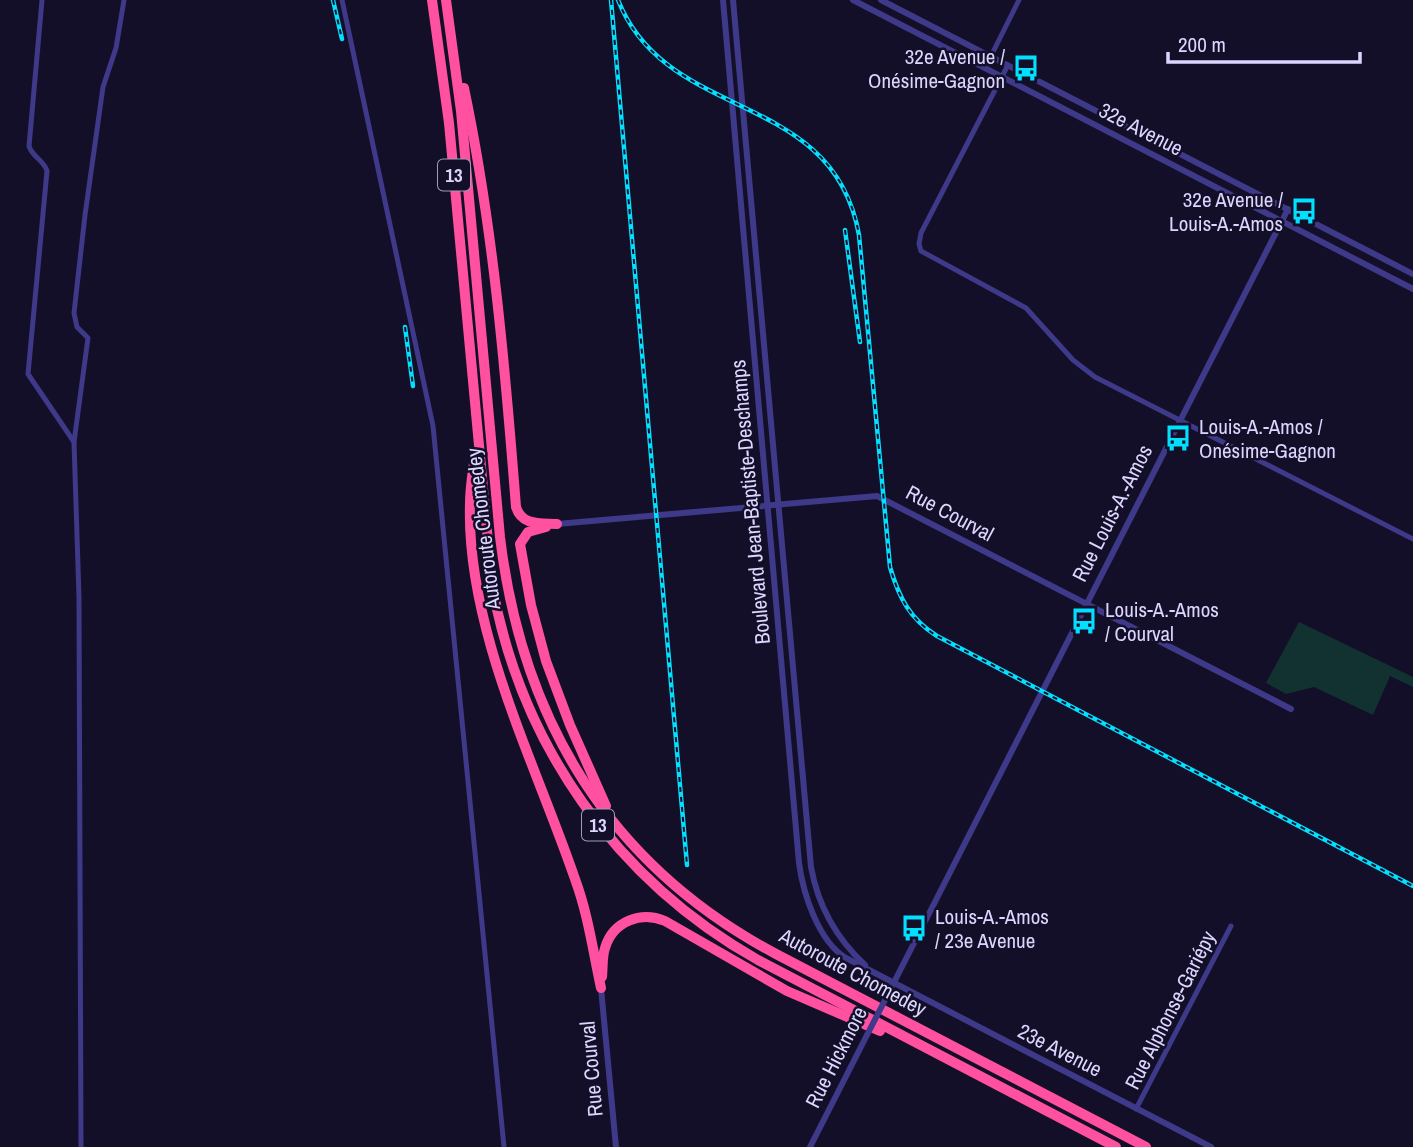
<svg xmlns="http://www.w3.org/2000/svg" width="1413" height="1147" font-family="'Archivo Narrow',sans-serif">
<style>
.green{fill:#123232}
.lines{fill:none;stroke-linecap:round;stroke-linejoin:round}
.minor{stroke:#3e3988;stroke-width:5}
.tertiary{stroke:#3e3988;stroke-width:6}
.motorway{stroke:#ff51a0;stroke-width:10}
.rail-casing{stroke:#02dfff;stroke-width:4.5}
.rail{stroke:#140f28;stroke-width:2;stroke-dasharray:5;stroke-linecap:butt}
.tertiary-bridge{stroke:#3e3988;stroke-width:6}
.labels{text-anchor:middle;dominant-baseline:central;stroke-width:5;stroke-linejoin:round;paint-order:stroke}
.shield{fill:#140f28;stroke:#a09abe;stroke-width:2}
.shield-label{font-size:19px;font-weight:bold;fill:#dcd6ff}
.poi-label{font-size:21px;fill:#dcd6ff;stroke:#140f28;text-anchor:start}
.street-label{font-size:21px;fill:#dcd6ff;stroke:#140f28}
</style>
<rect width="100%" height="100%" fill="#140f28"/>
<!-- green -->
<polygon class="green" points="1299,622 1413,677 1413,687 1390,676 1373,715 1314,687 1286,694 1266,683"/>
<g class="lines">
<!-- minor -->
<g class="minor">
<path d="M42,0L29,146C32,157 44,160 47,171L28,374L74,442"/>
<polyline points="342,0 433,426 504,1147"/>
<polyline points="991,56 1019,0"/>
<polyline points="1008,65 921,233 919,244 921,251 1026,308 1073,360 1095,377 1413,539"/>
<polyline points="1136,1109 1231,926"/>
<polyline points="81,1147 79,597 74,442 88,338 77,327 74,313 85,215 103,87 116,48 124,0"/>
</g>
<!-- tertiary -->
<g class="tertiary">
<path d="M723,0L799,863C803,893 818,941 846,958L1211,1147"/>
<path d="M733,0L811,867C818,906 836,938 865,965"/>
<polyline points="853,0 1413,289"/>
<polyline points="881,0 1413,274"/>
<polyline points="557,524 877,496 1291,709"/>
<polyline points="601,988 616,1147"/>
<polyline points="885,1000 1288,209"/>
<polyline points="810,1147 867,1035"/>
</g>
<!-- motorway -->
<g class="motorway">
<path d="M432,0L449,123L492,585C521,745 616,880 758,960L1116,1147"/>
<path d="M446,0L461,111L500,537C522,721 610,866 776,954L1146,1147"/>
<path d="M464,88C493,226 505,366 516,507C522,526 540,523 557,524"/>
<path d="M475,455C473,471 470,487 470,503C466,629 535,762 575,879C588,914 593,951 601,988"/>
<polyline points="546,527 528,532 520,544 531,605 546,661 570,725 606,806"/>
<path d="M602,977C603,967 602,957 605,948C613,921 641,911 665,921L787,991L880,1031"/>
</g>
<!-- rail casing -->
<g class="rail-casing">
<g id="rail">
<polyline points="333,0 342,39"/>
<polyline points="611,0 687,865"/>
<path d="M618,0C667,124 833,88 859,235L890,567C899,598 910,619 937,636L1413,886"/>
<polyline points="845,230 860,342"/>
<polyline points="405,327 413,386"/>
</g>
</g>
<!-- rail -->
<use href="#rail" class="rail"/>
<!-- tertiary-bridge -->
<polyline class="tertiary-bridge" points="867,1035 885,1000"/>
</g>
<!-- icons -->
<defs>
<g id="bus-bare" transform="scale(2.1)"><path d="M-5-6H5V4H4V6H2V4H-2V6H-4V4H-5ZM-3.5-4V0h7V-4ZM-3.5 1.2v1.5H-2V1.2ZM2 1.2v1.5H3.5V1.2Z" fill="#02dfff" stroke="#140f28" stroke-width="2.5" paint-order="stroke"/></g>
</defs>
<g fill-rule="evenodd">
<use href="#bus-bare" x="1026" y="68"/>
<use href="#bus-bare" x="1304" y="211"/>
<use href="#bus-bare" x="1178" y="438"/>
<use href="#bus-bare" x="1084" y="621"/>
<use href="#bus-bare" x="914" y="928"/>
</g>
<g class="labels">
<!-- shield labels -->
<g class="shield">
<rect x="438" y="159.5" width="32" height="31" rx="5"/>
<rect x="582" y="809.5" width="32" height="31" rx="5"/>
</g>
<g class="shield-label">
<text x="454" y="175">13</text>
<text x="598" y="825">13</text>
</g>
<!-- poi labels -->
<g class="poi-label">
<text x="1005" y="56" text-anchor="end">32e Avenue /<tspan x="1005" dy="24">Onésime-Gagnon</tspan></text>
<text x="1283" y="199" text-anchor="end">32e Avenue /<tspan x="1283" dy="24">Louis-A.-Amos</tspan></text>
<text x="1199" y="426">Louis-A.-Amos /<tspan x="1199" dy="24">Onésime-Gagnon</tspan></text>
<text x="1105" y="609">Louis-A.-Amos<tspan x="1105" dy="24">/ Courval</tspan></text>
<text x="935" y="916">Louis-A.-Amos<tspan x="935" dy="24">/ 23e Avenue</tspan></text>
</g>
<!-- street labels -->
<g class="street-label">
<text transform="translate(1141 129) rotate(27)">32e Avenue</text>
<text transform="translate(750 502) rotate(-95)">Boulevard Jean-Baptiste-Deschamps</text>
<text transform="translate(950 513) rotate(28)">Rue Courval</text>
<text transform="translate(1112 513) rotate(-63)">Rue Louis-A.-Amos</text>
<text transform="translate(483 529) rotate(-97)">Autoroute Chomedey</text>
<text transform="translate(853 972) rotate(28)">Autoroute Chomedey</text>
<text transform="translate(1170 1010) rotate(-63)">Rue Alphonse-Gariépy</text>
<text transform="translate(1060 1050) rotate(27)">23e Avenue</text>
<text transform="translate(836 1057) rotate(-63)">Rue Hickmore</text>
<text transform="translate(591 1069) rotate(-95)">Rue Courval</text>
</g>
</g>
<!-- scale -->
<path d="M1168 52v10h192v-10" fill="none" stroke="#dcd6ff" stroke-width="3.5"/>
<text x="1178" y="52" font-size="21" fill="#dcd6ff" stroke="#140f28" stroke-width="5" paint-order="stroke">200 m</text>
</svg>
